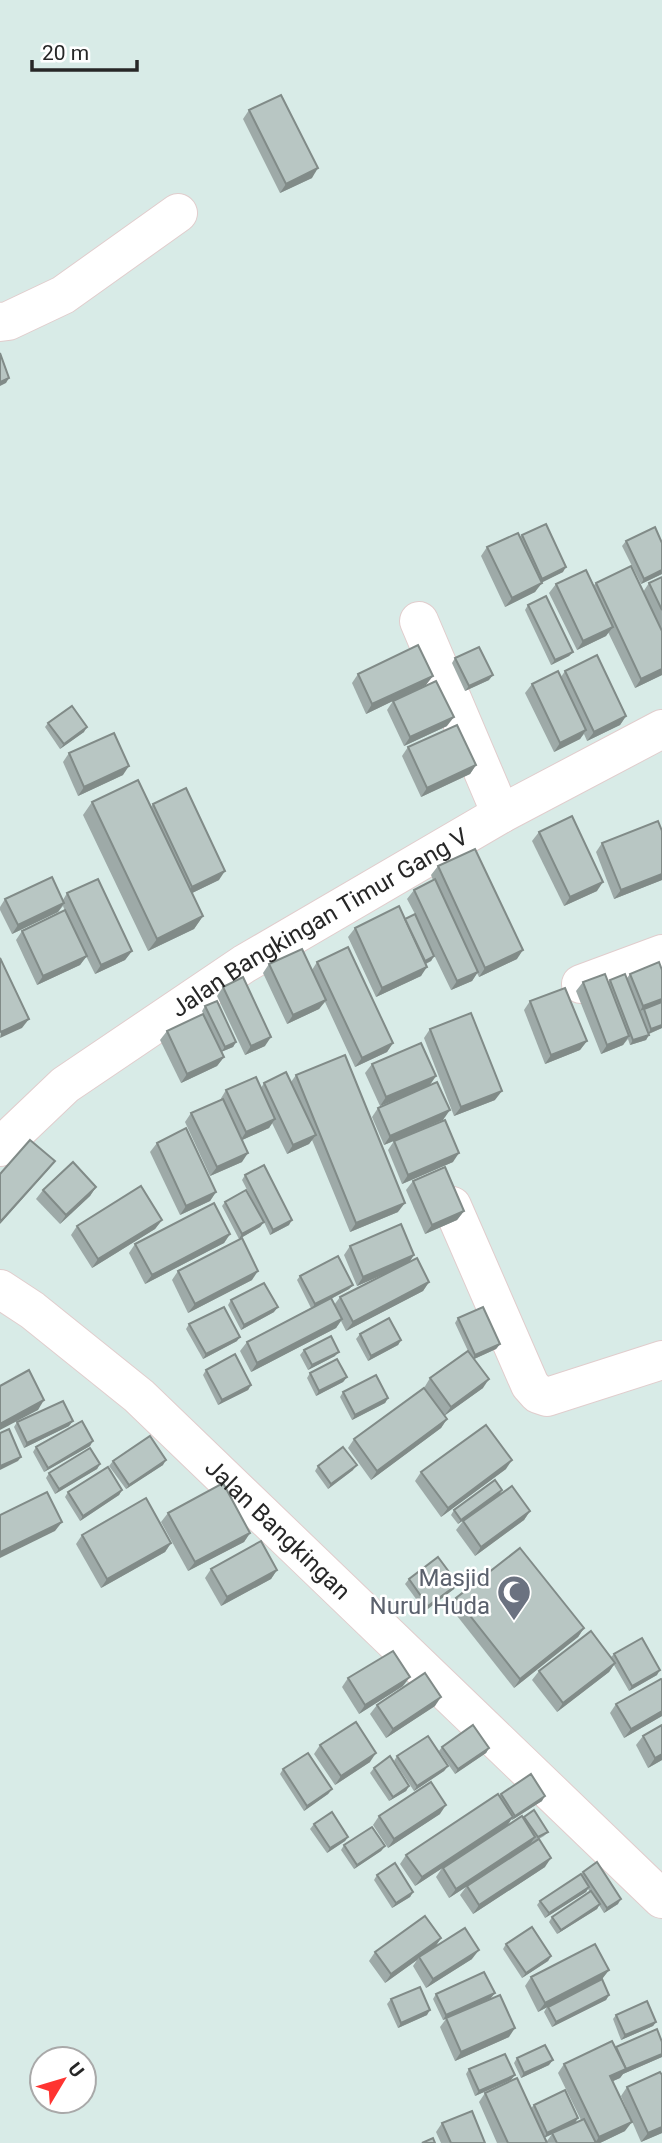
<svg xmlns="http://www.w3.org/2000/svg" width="662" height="2143" font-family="Roboto,sans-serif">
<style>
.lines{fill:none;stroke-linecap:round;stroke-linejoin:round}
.minor-casing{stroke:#e1cdcd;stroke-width:40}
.minor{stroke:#fff;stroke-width:38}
.wall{fill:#9eaaa8;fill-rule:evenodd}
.shaded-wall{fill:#818b88}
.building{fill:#b8c6c3;stroke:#818b88;stroke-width:2}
.labels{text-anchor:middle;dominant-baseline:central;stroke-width:5;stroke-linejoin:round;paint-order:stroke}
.street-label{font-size:24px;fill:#272727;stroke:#fff}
.worship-label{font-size:24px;fill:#5b616d;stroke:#fff;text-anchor:end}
</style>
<rect width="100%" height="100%" fill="#d8ebe7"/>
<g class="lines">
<!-- minor casing -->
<g class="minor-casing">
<g id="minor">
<polyline points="0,322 8,321 63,295 178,213"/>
<polyline points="419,621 501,814"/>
<polyline points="581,984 662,954"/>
<path id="s1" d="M0,1147L65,1085L244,964L501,814L662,729"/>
<polyline points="452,1206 530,1385 538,1394 547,1397 662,1360"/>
<path id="s2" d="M0,1289L32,1310L139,1396L662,1899"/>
</g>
</g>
<!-- minor -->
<use href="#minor" class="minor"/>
</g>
<!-- wall -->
<g class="wall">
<polygon points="249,110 312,178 280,193 243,119"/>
<polygon points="522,535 563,572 541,582 535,592 505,607 481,556 487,547 520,537"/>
<polygon points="626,541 662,543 662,574 641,584 622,546"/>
<polygon points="662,577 662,675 635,688 608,632 606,636 577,650 549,593 556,584 593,586 596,583 643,592 649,583"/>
<polygon points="528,605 573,652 569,656 551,665 525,610"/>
<polygon points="455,658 489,680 465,691 452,663"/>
<polygon points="565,671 626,716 620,725 587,741 584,734 580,739 554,752 525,693 532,684 561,677"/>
<polygon points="358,674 426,685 366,714 352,683"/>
<polygon points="393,701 447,726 404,746 387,710"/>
<polygon points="48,723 84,732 60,749 45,727"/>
<polygon points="408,747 476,765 470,774 421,797 402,756"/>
<polygon points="69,753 123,775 78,796 63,762"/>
<polygon points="92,802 151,807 153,804 219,880 192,893 203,916 194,929 148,951 83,815"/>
<polygon points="662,831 662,880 614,899 596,852 602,843"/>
<polygon points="539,832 597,891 564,906 532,841"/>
<polygon points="438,866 517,959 479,977 477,973 472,981 451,990 419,924 434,956 431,961 426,964 421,976 376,997 348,937 355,928 405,919 415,914 407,899 414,890 433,880 431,875"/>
<polygon points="67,893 132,951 125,960 95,974 86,956 80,965 37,985 16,940 22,931 65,911 63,906 58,912 12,934 0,910 0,907 5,899 63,900"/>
<polygon points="317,962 393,1043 387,1052 355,1067 325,1002 319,1009 287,1024 263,973 269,964 312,970"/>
<polygon points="662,970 662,1028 649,1034 646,1040 630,1045 628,1039 623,1045 601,1054 576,991 583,982 608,983 610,980 627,978 630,974"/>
<polygon points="223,987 265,1046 245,1055 217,996"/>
<polygon points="530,1001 587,1041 580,1050 545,1064 524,1010"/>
<polygon points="205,1006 236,1042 233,1047 221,1052 202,1011"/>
<polygon points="430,1029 495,1100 454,1116 424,1038"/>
<polygon points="167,1031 224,1057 217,1066 181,1083 160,1040"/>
<polygon points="372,1064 436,1076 429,1086 380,1106 365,1073"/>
<polygon points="296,1075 398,1212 350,1232 312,1140 309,1144 287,1154 272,1123 269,1128 242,1140 242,1162 210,1176 185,1122 191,1113 220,1100 226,1090 261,1088 264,1083 291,1082"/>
<polygon points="378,1108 443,1120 384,1145 372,1117"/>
<polygon points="394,1141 453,1162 402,1184 388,1150"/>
<polygon points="157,1143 216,1192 210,1201 180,1215 150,1152"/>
<polygon points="245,1175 289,1225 270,1235 264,1222 260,1227 239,1239 222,1206 225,1202 263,1221 242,1180"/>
<polygon points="413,1181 464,1211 457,1220 425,1234 406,1190"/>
<polygon points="96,1187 90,1196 60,1224 36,1199 43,1190"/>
<polygon points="162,1220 155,1229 92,1268 71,1235 77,1226"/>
<polygon points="230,1234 224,1243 145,1284 129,1253 135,1244"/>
<polygon points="350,1246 414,1255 409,1262 429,1282 423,1291 346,1331 341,1321 336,1328 251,1372 240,1351 247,1342 311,1308 297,1280 300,1276 353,1285 349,1289 331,1299 334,1305 340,1297 390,1271 357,1286 344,1255"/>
<polygon points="178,1271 252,1280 188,1313 172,1280"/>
<polygon points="231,1300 274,1312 241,1330 228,1305"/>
<polygon points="458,1318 500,1344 496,1349 474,1359 483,1388 445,1415 447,1419 441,1428 371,1480 348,1448 354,1439 424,1388 430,1378 468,1351 455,1323"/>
<polygon points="189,1324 237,1341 203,1359 186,1329"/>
<polygon points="360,1334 401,1340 398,1345 368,1361 356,1339"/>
<polygon points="304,1350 335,1356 308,1370 300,1355"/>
<polygon points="206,1370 251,1385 248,1390 218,1405 203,1375"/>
<polygon points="310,1373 347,1377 343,1382 316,1396 307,1378"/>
<polygon points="343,1392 388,1398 385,1403 352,1420 340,1397"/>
<polygon points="17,1422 69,1426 24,1448 14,1427"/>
<polygon points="90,1446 44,1472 33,1452 36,1447"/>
<polygon points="113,1461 163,1465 126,1489 109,1466"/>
<polygon points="100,1464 97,1469 55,1494 46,1478 49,1473"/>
<polygon points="318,1466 353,1470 328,1489 315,1471"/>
<polygon points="506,1469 441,1517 415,1481 421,1472"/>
<polygon points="122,1490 119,1495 80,1521 65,1497 68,1492"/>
<polygon points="502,1490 499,1495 458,1524 451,1515 454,1510"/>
<polygon points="530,1511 524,1520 475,1556 456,1530 463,1521"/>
<polygon points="168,1513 250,1533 244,1542 188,1571 161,1522"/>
<polygon points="82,1535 171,1543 165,1552 101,1588 76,1544"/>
<polygon points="211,1569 277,1570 271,1579 221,1606 205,1578"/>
<polygon points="409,1579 454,1589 425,1611 405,1584"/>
<polygon points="456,1598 584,1628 578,1637 514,1688 450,1607"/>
<polygon points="614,1654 657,1675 629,1691 614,1665 609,1672 557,1712 532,1680 539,1671 611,1657"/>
<polygon points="348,1678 403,1686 359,1714 342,1687"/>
<polygon points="662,1680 662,1716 624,1738 610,1713 616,1704"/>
<polygon points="377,1705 435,1706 386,1738 370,1714"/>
<polygon points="662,1725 662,1760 648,1768 636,1745 643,1736"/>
<polygon points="320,1745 370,1762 335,1785 314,1754"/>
<polygon points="442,1747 489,1748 486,1753 455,1774 439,1751"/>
<polygon points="397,1756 448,1766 444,1771 414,1791 394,1761"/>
<polygon points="374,1768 409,1786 406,1791 389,1801 370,1773"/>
<polygon points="283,1769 332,1789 328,1794 304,1811 280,1774"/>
<polygon points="501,1794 542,1801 512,1820 511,1819 507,1826 524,1817 548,1832 544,1836 539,1839 545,1867 473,1914 460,1895 466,1887 449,1898 436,1877 442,1868 415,1886 400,1864 406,1855 499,1796"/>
<polygon points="440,1814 388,1848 373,1825 379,1816"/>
<polygon points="314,1824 348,1837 345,1841 327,1853 310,1829"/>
<polygon points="344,1845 385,1846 381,1851 354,1869 341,1850"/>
<polygon points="583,1872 618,1904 604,1913 599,1905 597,1909 557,1934 549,1922 552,1917 590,1892 588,1889 586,1892 545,1918 537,1905 540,1901 581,1875"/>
<polygon points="377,1875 413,1892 410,1897 392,1908 374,1880"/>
<polygon points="441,1938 435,1947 472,1959 426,1988 413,1966 417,1960 385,1983 369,1961 375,1952"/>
<polygon points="506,1944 551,1956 548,1961 522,1978 503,1949"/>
<polygon points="609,1970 602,1979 576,1992 609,1995 606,2000 552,2027 544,2012 547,2007 538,2012 525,1986 531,1977"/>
<polygon points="436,1994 491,1998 509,2037 455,2061 440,2027 446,2019 443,2020 433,1999"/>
<polygon points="391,1999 427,2015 398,2028 387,2004"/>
<polygon points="616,2015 656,2022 653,2026 621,2040 613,2019"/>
<path d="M662,2042V2057L623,2074L620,2078L613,2081L625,2131L600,2143H497L479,2102L485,2093L531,2108L534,2105L576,2123L581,2120L558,2073L564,2064L616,2048ZM552,2134L547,2141L545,2137Z"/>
<polygon points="517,2058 549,2065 521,2078 514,2063"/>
<polygon points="469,2069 511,2080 475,2096 466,2074"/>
<polygon points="627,2087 662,2133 641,2142 621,2096"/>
<polygon points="442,2123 485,2143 441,2143 436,2132"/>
</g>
<!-- shaded-wall -->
<g class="shaded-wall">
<polygon points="318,168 312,178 280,193 286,184"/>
<polygon points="9,378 6,383 0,386 0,382"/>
<polygon points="566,567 563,572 539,584 542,579"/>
<polygon points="662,570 662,574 641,584 644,579"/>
<polygon points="542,583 535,592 505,607 512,598"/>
<polygon points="613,627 606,636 577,650 583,641"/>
<polygon points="573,652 569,656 551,665 555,660"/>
<polygon points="662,669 662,675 635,688 641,679"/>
<polygon points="493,675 489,680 465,691 469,686"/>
<polygon points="433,676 426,685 366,714 372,704"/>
<polygon points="626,716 620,725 587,741 594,732"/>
<polygon points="454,717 447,726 404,746 410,737"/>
<polygon points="87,727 84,732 60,749 64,744"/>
<polygon points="586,730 580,739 554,752 560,743"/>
<polygon points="476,765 470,774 421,797 427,788"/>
<polygon points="129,766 123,775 78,796 84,787"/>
<polygon points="225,871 219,880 186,896 192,887"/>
<polygon points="662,874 662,880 614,899 621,890"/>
<polygon points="603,882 597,891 564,906 570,897"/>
<polygon points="64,903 58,912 12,934 18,925"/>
<polygon points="203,916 194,929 148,951 157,939"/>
<polygon points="523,950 517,959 479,977 485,968"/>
<polygon points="132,951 125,960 95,974 101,965"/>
<polygon points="87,956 80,965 37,985 43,976"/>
<polygon points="434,956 431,961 420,966 423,962"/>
<polygon points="427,967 421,976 376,997 382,988"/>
<polygon points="478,972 472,981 451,990 457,981"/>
<polygon points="662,999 662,1002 640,1011 643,1006"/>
<polygon points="326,1000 319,1009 287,1024 293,1015"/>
<polygon points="29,1019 22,1028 0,1038 1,1032"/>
<polygon points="662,1025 662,1028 648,1034 651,1029"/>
<polygon points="649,1035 646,1040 630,1045 633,1040"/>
<polygon points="629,1036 623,1045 601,1054 607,1045"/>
<polygon points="271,1037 265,1046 245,1055 251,1046"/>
<polygon points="587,1041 580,1050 545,1064 551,1055"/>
<polygon points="236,1042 233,1047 221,1052 225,1047"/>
<polygon points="393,1043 387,1052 355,1067 362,1058"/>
<polygon points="224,1057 217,1066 181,1083 187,1074"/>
<polygon points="436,1076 429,1086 380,1106 386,1097"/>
<polygon points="502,1091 495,1100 454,1116 461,1107"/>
<polygon points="450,1110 443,1120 384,1145 390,1136"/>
<polygon points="275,1119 269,1128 240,1141 246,1132"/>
<polygon points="316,1135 309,1144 287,1154 293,1145"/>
<polygon points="248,1153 242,1162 210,1176 217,1167"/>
<polygon points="459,1153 453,1162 402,1184 408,1175"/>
<polygon points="55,1161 48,1170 0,1224 0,1222"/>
<polygon points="96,1187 90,1196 60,1224 66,1215"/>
<polygon points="216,1192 210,1201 180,1215 186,1206"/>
<polygon points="405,1203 398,1212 350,1232 356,1223"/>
<polygon points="464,1211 457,1220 425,1234 432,1225"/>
<polygon points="162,1220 155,1229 92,1268 98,1259"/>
<polygon points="292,1220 289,1225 270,1235 273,1230"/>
<polygon points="264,1222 260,1227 239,1239 242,1234"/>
<polygon points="230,1234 224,1243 145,1284 152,1275"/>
<polygon points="414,1255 408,1264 357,1286 363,1277"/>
<polygon points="258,1271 252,1280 188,1313 195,1304"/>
<polygon points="429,1282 423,1291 346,1331 353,1322"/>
<polygon points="353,1285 349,1289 312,1309 315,1304"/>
<polygon points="278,1307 274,1312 241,1330 244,1325"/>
<polygon points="342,1319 336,1328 251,1372 257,1363"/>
<polygon points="240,1337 237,1341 203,1359 206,1354"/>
<polygon points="401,1340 398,1345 368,1361 371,1356"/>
<polygon points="500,1344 496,1349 472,1360 475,1355"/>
<polygon points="339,1352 335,1356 308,1370 312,1365"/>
<polygon points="347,1377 343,1382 316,1396 319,1391"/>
<polygon points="489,1379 483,1388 444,1416 451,1407"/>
<polygon points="251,1385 248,1390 218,1405 222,1400"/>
<polygon points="388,1398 385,1403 352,1420 355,1415"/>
<polygon points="44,1400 38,1410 0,1430 0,1424"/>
<polygon points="447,1419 441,1428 371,1480 377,1471"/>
<polygon points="73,1421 69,1426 24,1448 27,1443"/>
<polygon points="93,1441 90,1446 44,1472 48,1468"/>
<polygon points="21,1457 18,1461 0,1470 0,1466"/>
<polygon points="166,1460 163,1465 126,1489 129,1485"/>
<polygon points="512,1460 506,1469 441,1517 448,1508"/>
<polygon points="100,1464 97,1469 55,1494 59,1489"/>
<polygon points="357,1465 353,1470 328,1489 331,1484"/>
<polygon points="122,1490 119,1495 80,1521 83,1516"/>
<polygon points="502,1490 499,1495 458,1524 461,1520"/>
<polygon points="530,1511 524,1520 475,1556 481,1547"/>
<polygon points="62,1522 55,1531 0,1558 0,1552"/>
<polygon points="250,1533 244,1542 188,1571 195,1562"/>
<polygon points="171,1543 165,1552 101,1588 107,1579"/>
<polygon points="277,1570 271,1579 221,1606 227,1597"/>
<polygon points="458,1584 454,1589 425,1611 428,1606"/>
<polygon points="584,1628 578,1637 514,1688 520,1679"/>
<polygon points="615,1663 609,1672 557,1712 563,1703"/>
<polygon points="660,1670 657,1675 629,1691 632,1686"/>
<polygon points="410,1677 403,1686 359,1714 365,1705"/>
<polygon points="441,1697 435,1706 386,1738 393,1729"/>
<polygon points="662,1711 662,1716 624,1738 631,1729"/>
<polygon points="489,1748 486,1753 455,1774 458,1769"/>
<polygon points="376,1753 370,1762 335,1785 341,1776"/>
<polygon points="662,1754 662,1760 648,1768 655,1758"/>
<polygon points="448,1766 444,1771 414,1791 417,1786"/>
<polygon points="409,1786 406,1791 389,1801 393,1797"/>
<polygon points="332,1789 328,1794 304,1811 307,1806"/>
<polygon points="545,1796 542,1801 512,1820 515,1816"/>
<polygon points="446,1805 440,1814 388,1848 394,1839"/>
<polygon points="513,1817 507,1826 415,1886 422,1877"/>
<polygon points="348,1837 345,1841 327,1853 330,1848"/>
<polygon points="535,1837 529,1846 449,1898 456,1889"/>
<polygon points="385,1846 381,1851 354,1869 357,1865"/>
<polygon points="551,1858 545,1867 473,1914 479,1905"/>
<polygon points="589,1887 586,1892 545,1918 549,1913"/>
<polygon points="413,1892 410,1897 392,1908 396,1903"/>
<polygon points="621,1899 618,1904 604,1913 607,1908"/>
<polygon points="600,1904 597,1909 557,1934 561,1930"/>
<polygon points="441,1938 435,1947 419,1957 417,1960 385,1983 391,1974"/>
<polygon points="479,1950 472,1959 426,1988 433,1979"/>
<polygon points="551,1956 548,1961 522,1978 526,1973"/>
<polygon points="609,1970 602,1979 538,2012 545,2003"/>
<polygon points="495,1993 491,1998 443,2020 446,2015"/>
<polygon points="609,1995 606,2000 552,2027 556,2022"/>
<polygon points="430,2010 427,2015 398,2028 401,2023"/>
<polygon points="656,2022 653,2026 621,2040 625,2035"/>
<polygon points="515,2028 509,2037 455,2061 461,2052"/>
<polygon points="662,2054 662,2057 623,2074 620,2078 604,2085 610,2076"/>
<polygon points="553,2060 549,2065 521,2078 524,2073"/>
<polygon points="515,2075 511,2080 475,2096 479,2091"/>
<polygon points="578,2118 575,2123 544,2138 547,2133"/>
<polygon points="632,2122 625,2131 600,2143 595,2143 599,2137"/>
<polygon points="662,2127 662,2133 641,2142 648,2133"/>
</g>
<!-- building -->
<g class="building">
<polygon points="281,95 318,168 286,184 249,110"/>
<polygon points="0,353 9,378 0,382"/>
<polygon points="546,524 566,567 542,579 522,535"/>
<polygon points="655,527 662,543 662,570 644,579 626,541"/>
<polygon points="518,533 542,583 512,598 487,547"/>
<polygon points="631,566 662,631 662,669 641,679 596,583"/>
<polygon points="586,570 613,627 583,641 556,584"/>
<polygon points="662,577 662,610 649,583"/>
<polygon points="546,596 573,652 555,660 528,605"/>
<polygon points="418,645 433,676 372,704 358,674"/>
<polygon points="479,647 493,675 469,686 455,658"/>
<polygon points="597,655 626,716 594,732 565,671"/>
<polygon points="558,671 586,730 560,743 532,684"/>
<polygon points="436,681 454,717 410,737 393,701"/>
<polygon points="72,706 87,727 64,744 48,723"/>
<polygon points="457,725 476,765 427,788 408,747"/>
<polygon points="114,733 129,766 84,787 69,753"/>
<polygon points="138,780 203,916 157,939 92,802"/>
<polygon points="186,788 225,871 192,887 153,804"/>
<polygon points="572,816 603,882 570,897 539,832"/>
<polygon points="658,821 662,831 662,874 621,890 602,843"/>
<polygon points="475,849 523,950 485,968 438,866"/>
<polygon points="52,877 64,903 18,925 5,899"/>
<polygon points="98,879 132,951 101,965 67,893"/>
<polygon points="435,879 478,972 457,981 414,890"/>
<polygon points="399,906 427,967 382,988 355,928"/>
<polygon points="65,910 87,956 43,976 22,931"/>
<polygon points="415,914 434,956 425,961 405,919"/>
<polygon points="348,947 393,1043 362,1058 317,962"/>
<polygon points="302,949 326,1000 293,1015 269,964"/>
<polygon points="0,958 29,1019 1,1032 0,1030"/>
<polygon points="659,962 662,970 662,999 643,1006 630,974"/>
<polygon points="605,974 629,1036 607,1045 583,982"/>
<polygon points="625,974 649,1035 633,1040 610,980"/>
<polygon points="243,977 271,1037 251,1046 223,987"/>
<polygon points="565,988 587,1041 551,1055 530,1001"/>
<polygon points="217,1001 236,1042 225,1047 205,1006"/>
<polygon points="662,1002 662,1025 651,1029 644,1009"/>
<polygon points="471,1013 502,1091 461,1107 430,1029"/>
<polygon points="203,1014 224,1057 187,1074 167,1031"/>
<polygon points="421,1043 436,1076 386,1097 372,1064"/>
<polygon points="345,1055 405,1203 356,1223 296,1075"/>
<polygon points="286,1072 316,1135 293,1145 264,1083"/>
<polygon points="256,1077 275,1119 246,1132 226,1090"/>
<polygon points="437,1082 450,1110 390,1136 378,1108"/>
<polygon points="223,1099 248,1153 217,1167 191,1113"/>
<polygon points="445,1120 459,1153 408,1175 394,1141"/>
<polygon points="186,1128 216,1192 186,1206 157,1143"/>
<polygon points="30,1140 55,1161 1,1221 0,1219 0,1174"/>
<polygon points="73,1162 96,1187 66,1215 43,1190"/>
<polygon points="264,1165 292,1220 273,1230 245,1175"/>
<polygon points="445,1167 464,1211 432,1225 413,1181"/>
<polygon points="141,1186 162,1220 98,1259 77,1226"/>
<polygon points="246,1190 264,1222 242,1234 225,1202"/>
<polygon points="214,1203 230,1234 152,1275 135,1244"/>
<polygon points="401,1224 414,1255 363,1277 350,1246"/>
<polygon points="242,1238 258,1271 195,1304 178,1271"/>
<polygon points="338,1256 353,1285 315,1304 300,1276"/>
<polygon points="417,1258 429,1282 353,1322 340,1297"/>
<polygon points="264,1283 278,1307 244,1325 231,1300"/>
<polygon points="331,1298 342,1319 257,1363 247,1342"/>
<polygon points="224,1307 240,1337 206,1354 189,1324"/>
<polygon points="483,1307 500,1344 475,1355 458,1318"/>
<polygon points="389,1318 401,1340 371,1356 360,1334"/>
<polygon points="331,1336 339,1352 312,1365 304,1350"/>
<polygon points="468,1351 489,1379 451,1407 430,1378"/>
<polygon points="235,1354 251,1385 222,1400 206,1370"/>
<polygon points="337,1359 347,1377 319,1391 310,1373"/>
<polygon points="29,1370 44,1400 0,1424 0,1386"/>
<polygon points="376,1375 388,1398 355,1415 343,1392"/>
<polygon points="424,1388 447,1419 377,1471 354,1439"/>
<polygon points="63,1401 73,1421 27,1443 17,1422"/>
<polygon points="82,1421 93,1441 48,1468 36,1447"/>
<polygon points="486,1425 512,1460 448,1508 421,1472"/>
<polygon points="9,1429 21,1457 0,1466 0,1433"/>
<polygon points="150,1436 166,1460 129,1485 113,1461"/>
<polygon points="343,1447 357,1465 331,1484 318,1466"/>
<polygon points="90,1448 100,1464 59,1489 49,1473"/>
<polygon points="108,1467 122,1490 83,1516 68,1492"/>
<polygon points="495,1480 502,1490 461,1520 454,1510"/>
<polygon points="223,1483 250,1533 195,1562 168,1513"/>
<polygon points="512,1486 530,1511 481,1547 463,1521"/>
<polygon points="47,1492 62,1522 0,1552 0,1515"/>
<polygon points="146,1498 171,1543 107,1579 82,1535"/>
<polygon points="261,1541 277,1570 227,1597 211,1569"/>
<polygon points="520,1548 584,1628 520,1679 456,1598"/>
<polygon points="438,1557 458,1584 428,1606 409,1579"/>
<polygon points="591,1631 615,1663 563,1703 539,1671"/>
<polygon points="642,1638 660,1670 632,1686 614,1654"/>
<polygon points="393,1651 410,1677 365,1705 348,1678"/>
<polygon points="425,1673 441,1697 393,1729 377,1705"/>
<polygon points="661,1679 662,1680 662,1711 631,1729 616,1704"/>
<polygon points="356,1722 376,1753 341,1776 320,1745"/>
<polygon points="473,1725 489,1748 458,1769 442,1747"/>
<polygon points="662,1725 662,1754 655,1758 643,1736"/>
<polygon points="428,1736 448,1766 417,1786 397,1756"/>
<polygon points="308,1753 332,1789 307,1806 283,1769"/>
<polygon points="390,1756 409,1786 393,1797 374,1768"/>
<polygon points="531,1774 545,1796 515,1816 501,1794"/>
<polygon points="431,1782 446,1805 394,1839 379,1816"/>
<polygon points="498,1794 513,1817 422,1877 406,1855"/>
<polygon points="534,1810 548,1832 538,1837 524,1817"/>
<polygon points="332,1812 348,1837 330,1848 314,1824"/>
<polygon points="522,1816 535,1837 456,1889 443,1868"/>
<polygon points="372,1827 385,1846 357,1865 344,1845"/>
<polygon points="539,1839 551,1858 479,1905 467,1886"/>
<polygon points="597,1862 621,1899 607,1908 583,1872"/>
<polygon points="395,1863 413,1892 396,1903 377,1875"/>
<polygon points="581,1874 589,1887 549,1913 540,1901"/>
<polygon points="591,1891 600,1904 561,1930 552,1917"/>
<polygon points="425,1916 441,1938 391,1974 375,1952"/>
<polygon points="532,1927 551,1956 526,1973 506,1944"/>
<polygon points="465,1928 479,1950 433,1979 419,1957"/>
<polygon points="595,1944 609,1970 545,2003 531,1977"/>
<polygon points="484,1972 495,1993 446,2015 436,1994"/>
<polygon points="602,1979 609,1995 556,2022 548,2007"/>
<polygon points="420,1987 430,2010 401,2023 391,1999"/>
<polygon points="500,1995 515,2028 461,2052 446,2018"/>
<polygon points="647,2001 656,2022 625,2035 616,2015"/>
<polygon points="657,2029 662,2042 662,2054 626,2069 616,2047"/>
<polygon points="612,2041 626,2069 610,2076 632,2122 599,2137 564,2064"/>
<polygon points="545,2045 553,2060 524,2073 517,2058"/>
<polygon points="505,2054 515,2075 479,2091 469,2069"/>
<polygon points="660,2072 662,2075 662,2127 648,2133 627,2087"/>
<polygon points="517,2078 547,2143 508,2143 485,2093"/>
<polygon points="565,2090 578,2118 547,2133 534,2105"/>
<polygon points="472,2111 485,2143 451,2143 442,2123"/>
<polygon points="584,2119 596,2143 557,2143 552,2133"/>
<polygon points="433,2138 435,2143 422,2143"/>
</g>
<!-- icons -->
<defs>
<g id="mosque-pin" transform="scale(1.75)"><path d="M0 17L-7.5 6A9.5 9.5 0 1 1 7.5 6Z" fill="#6b7280" stroke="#fff"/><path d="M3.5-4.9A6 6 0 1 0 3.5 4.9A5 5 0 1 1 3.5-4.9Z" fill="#fff"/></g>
</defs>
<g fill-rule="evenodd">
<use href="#mosque-pin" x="514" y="1592"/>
</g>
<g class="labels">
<!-- street labels -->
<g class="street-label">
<text stroke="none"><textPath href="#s1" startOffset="392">Jalan Bangkingan Timur Gang V</textPath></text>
<text stroke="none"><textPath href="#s2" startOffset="368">Jalan Bangkingan</textPath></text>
</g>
<!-- worship labels -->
<g class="worship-label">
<text x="490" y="1578">Masjid<tspan x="490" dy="28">Nurul Huda</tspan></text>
</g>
</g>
<!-- north arrow -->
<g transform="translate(63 2080) rotate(52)"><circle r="33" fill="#ffffff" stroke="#a9a9a9" stroke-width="2"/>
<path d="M0-5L12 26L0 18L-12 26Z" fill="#ff3431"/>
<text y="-10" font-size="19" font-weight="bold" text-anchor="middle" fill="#272727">U</text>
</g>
<!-- scale -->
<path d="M32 60v10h105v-10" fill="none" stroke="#272727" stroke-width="3.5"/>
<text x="42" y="60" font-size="21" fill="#272727" stroke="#ffffff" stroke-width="5" paint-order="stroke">20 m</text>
</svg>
